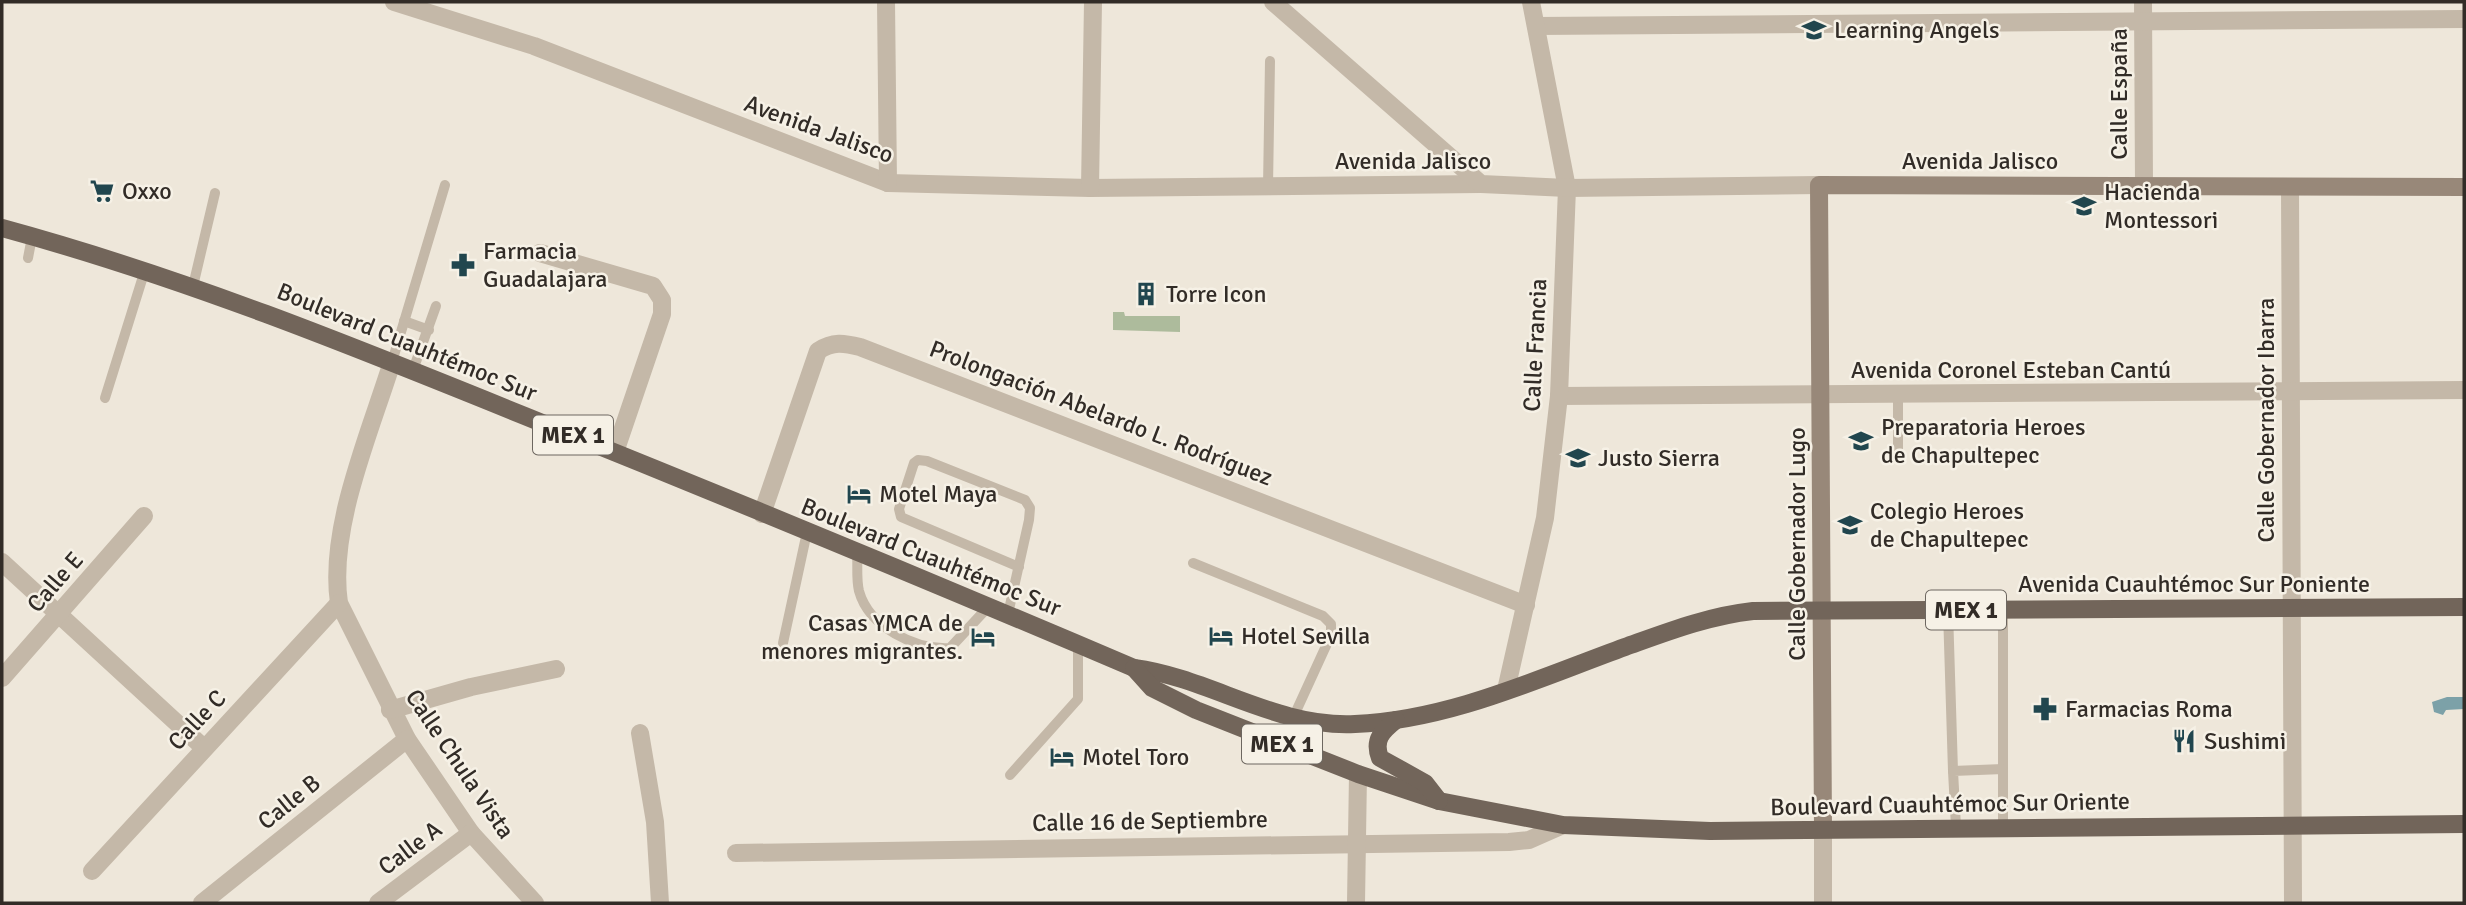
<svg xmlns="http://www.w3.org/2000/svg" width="2466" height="905" font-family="Signika,sans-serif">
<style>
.green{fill:#adbb9c}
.water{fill:#7ca1a8}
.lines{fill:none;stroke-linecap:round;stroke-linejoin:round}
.service{stroke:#c4b8a8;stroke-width:10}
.minor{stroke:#c4b8a8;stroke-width:18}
.tertiary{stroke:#c4b8a8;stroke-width:18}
.secondary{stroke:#988879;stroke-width:18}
.primary{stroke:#72655a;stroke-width:18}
.labels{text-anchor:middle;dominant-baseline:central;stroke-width:5;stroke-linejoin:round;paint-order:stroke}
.shield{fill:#f6f1e6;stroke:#6d6760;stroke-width:2}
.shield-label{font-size:23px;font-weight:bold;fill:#322c27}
.poi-label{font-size:24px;fill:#322c27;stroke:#f6f1e6;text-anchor:start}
.street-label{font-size:24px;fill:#322c27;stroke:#f6f1e6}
</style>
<rect width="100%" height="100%" fill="#eee7da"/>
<!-- green -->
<polygon class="green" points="1113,312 1124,312 1125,316 1180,316 1180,332 1113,330"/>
<!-- water -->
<polygon class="water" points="2447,697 2464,697 2464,709 2446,710 2443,715 2434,712 2432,702"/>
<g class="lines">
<!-- service -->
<g class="service">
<polyline points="1268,187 1270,61"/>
<polyline points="28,258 32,237"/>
<polyline points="193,286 215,193"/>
<polyline points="404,321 429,330"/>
<polyline points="392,362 445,185"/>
<polyline points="413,370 436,306"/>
<polyline points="1898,396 1898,449"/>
<polyline points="105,398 145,270"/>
<path d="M857,552C858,564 856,579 859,591C869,627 915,650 950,648L989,606"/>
<polyline points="1193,563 1323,616 1331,624 1331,635 1293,718"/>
<polyline points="1948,611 1953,771"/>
<polyline points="1008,614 1029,520 1030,508 1025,500 927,461 918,460 914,463 899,509 901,517 1019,567"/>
<polyline points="783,643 807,532"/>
<polyline points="2003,769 2003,610"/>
<polyline points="1010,775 1078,699 1078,645"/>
<polyline points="1956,827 1953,771 2003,769 2003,827"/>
</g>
<!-- minor -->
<g class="minor">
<polyline points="394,2 534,46 888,183 1090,188 1481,184"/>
<polyline points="886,2 888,183"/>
<polyline points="2143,2 2144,185"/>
<polyline points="1536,26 2464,19"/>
<polyline points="1090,188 1093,2"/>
<polyline points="2290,188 2293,903"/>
<polyline points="540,253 653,286 662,300 662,314 615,452"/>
<path d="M392,362C370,433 328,528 339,603L407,739L471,833L535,903"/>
<polyline points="1559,396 2464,390"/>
<path d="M762,514L818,351C833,341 844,343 860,347L1526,605"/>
<polyline points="2,562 204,748"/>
<polyline points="2,678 144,516"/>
<polyline points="1506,690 1545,518 1559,396 1567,188 1531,2"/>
<polyline points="390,710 471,687 556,669"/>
<polyline points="640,733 655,822 660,903"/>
<polyline points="1823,829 1823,903"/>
<polyline points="736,853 1509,842 1529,840 1563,825"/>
<polyline points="92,871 339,603"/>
<polyline points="202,903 407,739"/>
<polyline points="378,903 471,833"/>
<polyline points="1356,903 1358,774"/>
</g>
<!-- tertiary -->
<polyline class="tertiary" points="1273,2 1481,184 1567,188 1819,185"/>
<!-- secondary -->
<polyline class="secondary" points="1823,829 1819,185 2464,187"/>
<!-- primary -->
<g class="primary">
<path d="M2,228C190,279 367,352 547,425C743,504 939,585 1134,668C1210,678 1276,728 1355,724C1449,720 1537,679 1625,647C1667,632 1708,616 1753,611L2464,607"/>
<polyline points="1134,668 1152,688 1196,710 1358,774 1439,801 1563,825 1710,831 2464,824"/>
<path d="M1396,720C1382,731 1373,740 1380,758L1425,783L1439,801"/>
</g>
</g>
<!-- icons -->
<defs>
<g id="school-bare" transform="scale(1.89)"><path d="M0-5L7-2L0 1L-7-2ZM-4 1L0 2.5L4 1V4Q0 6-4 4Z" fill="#21464e" stroke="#f6f1e6" stroke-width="2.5" paint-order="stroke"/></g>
<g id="supermarket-bare" transform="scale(1.89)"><path d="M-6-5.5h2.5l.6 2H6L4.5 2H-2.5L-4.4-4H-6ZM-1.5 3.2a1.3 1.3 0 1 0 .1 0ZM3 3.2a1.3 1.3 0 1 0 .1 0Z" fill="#21464e" stroke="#f6f1e6" stroke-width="2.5" paint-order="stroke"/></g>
<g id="pharmacy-bare" transform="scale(1.89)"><path d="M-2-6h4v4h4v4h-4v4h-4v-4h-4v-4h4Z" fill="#21464e" stroke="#f6f1e6" stroke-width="2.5" paint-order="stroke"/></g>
<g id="building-bare" transform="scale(1.89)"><path d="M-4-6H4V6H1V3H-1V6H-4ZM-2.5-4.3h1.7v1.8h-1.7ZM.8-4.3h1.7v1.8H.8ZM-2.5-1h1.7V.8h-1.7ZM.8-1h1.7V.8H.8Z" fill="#21464e" stroke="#f6f1e6" stroke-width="2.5" paint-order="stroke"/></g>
<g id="hotel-bare" transform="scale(1.89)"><path d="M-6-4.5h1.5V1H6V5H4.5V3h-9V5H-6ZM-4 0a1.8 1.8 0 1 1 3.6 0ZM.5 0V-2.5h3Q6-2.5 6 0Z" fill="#21464e" stroke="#f6f1e6" stroke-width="2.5" paint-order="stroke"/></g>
<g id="university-bare" transform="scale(1.89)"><path d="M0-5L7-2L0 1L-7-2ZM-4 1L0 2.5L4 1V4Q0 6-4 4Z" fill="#21464e" stroke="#f6f1e6" stroke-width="2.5" paint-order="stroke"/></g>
<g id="restaurant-bare" transform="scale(1.89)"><path d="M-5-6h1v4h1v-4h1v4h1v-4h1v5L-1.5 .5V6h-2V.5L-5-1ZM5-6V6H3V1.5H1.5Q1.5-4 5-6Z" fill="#21464e" stroke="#f6f1e6" stroke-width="2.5" paint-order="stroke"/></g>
</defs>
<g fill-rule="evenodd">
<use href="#school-bare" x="1814" y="30"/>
<use href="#supermarket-bare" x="102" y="191"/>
<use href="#school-bare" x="2084" y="206"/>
<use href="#pharmacy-bare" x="463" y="265"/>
<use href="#building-bare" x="1146" y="294"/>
<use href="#school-bare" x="1861" y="441"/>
<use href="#school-bare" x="1578" y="458"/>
<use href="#hotel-bare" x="859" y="494"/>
<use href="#university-bare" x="1850" y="525"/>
<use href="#hotel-bare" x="1221" y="636"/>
<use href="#hotel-bare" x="983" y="637"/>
<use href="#pharmacy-bare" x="2045" y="709"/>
<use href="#restaurant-bare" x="2184" y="741"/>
<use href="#hotel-bare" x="1062" y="757"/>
</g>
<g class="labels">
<!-- shield labels -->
<g class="shield">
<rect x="533" y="415.5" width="80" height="39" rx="5"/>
<rect x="1926" y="590.5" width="80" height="39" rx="5"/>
<rect x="1242" y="724.5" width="80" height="39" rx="5"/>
</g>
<g class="shield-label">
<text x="573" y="435">MEX 1</text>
<text x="1966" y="610">MEX 1</text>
<text x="1282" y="744">MEX 1</text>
</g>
<!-- poi labels -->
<g class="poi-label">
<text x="1834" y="30">Learning Angels</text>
<text x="122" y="191">Oxxo</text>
<text x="2104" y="192">Hacienda<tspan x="2104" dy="28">Montessori</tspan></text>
<text x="483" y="251">Farmacia<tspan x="483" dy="28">Guadalajara</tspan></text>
<text x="1166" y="294">Torre Icon</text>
<text x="1881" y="427">Preparatoria Heroes<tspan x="1881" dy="28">de Chapultepec</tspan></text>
<text x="1598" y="458">Justo Sierra</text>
<text x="879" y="494">Motel Maya</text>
<text x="1870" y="511">Colegio Heroes<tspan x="1870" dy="28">de Chapultepec</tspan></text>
<text x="963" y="623" text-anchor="end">Casas YMCA de<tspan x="963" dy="28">menores migrantes.</tspan></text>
<text x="1241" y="636">Hotel Sevilla</text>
<text x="2065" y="709">Farmacias Roma</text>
<text x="2204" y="741">Sushimi</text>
<text x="1082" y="757">Motel Toro</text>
</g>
<!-- street labels -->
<g class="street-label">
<text transform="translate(2119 94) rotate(-90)">Calle España</text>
<text transform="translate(819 129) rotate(20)">Avenida Jalisco</text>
<text x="1413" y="161">Avenida Jalisco</text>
<text x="1980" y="161">Avenida Jalisco</text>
<text transform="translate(407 342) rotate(22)">Boulevard Cuauhtémoc Sur</text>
<text transform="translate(1535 345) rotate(-87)">Calle Francia</text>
<text x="2011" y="370">Avenida Coronel Esteban Cantú</text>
<text transform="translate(1101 413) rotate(21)">Prolongación Abelardo L. Rodríguez</text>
<text transform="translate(2266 420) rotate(-90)">Calle Gobernador Ibarra</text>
<text transform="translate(1797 544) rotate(-90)">Calle Gobernador Lugo</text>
<text transform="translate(931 557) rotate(22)">Boulevard Cuauhtémoc Sur</text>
<text transform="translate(55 582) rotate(-49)">Calle E</text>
<text x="2194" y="584">Avenida Cuauhtémoc Sur Poniente</text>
<text transform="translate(197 720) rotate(-47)">Calle C</text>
<text transform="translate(460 764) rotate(56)">Calle Chula Vista</text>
<text transform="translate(289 802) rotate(-39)">Calle B</text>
<text transform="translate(1950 804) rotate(-1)">Boulevard Cuauhtémoc Sur Oriente</text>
<text transform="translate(1150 821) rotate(-1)">Calle 16 de Septiembre</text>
<text transform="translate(410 848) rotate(-37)">Calle A</text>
</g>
</g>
<!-- border -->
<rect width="2466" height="905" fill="none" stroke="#322c27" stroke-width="7"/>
</svg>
